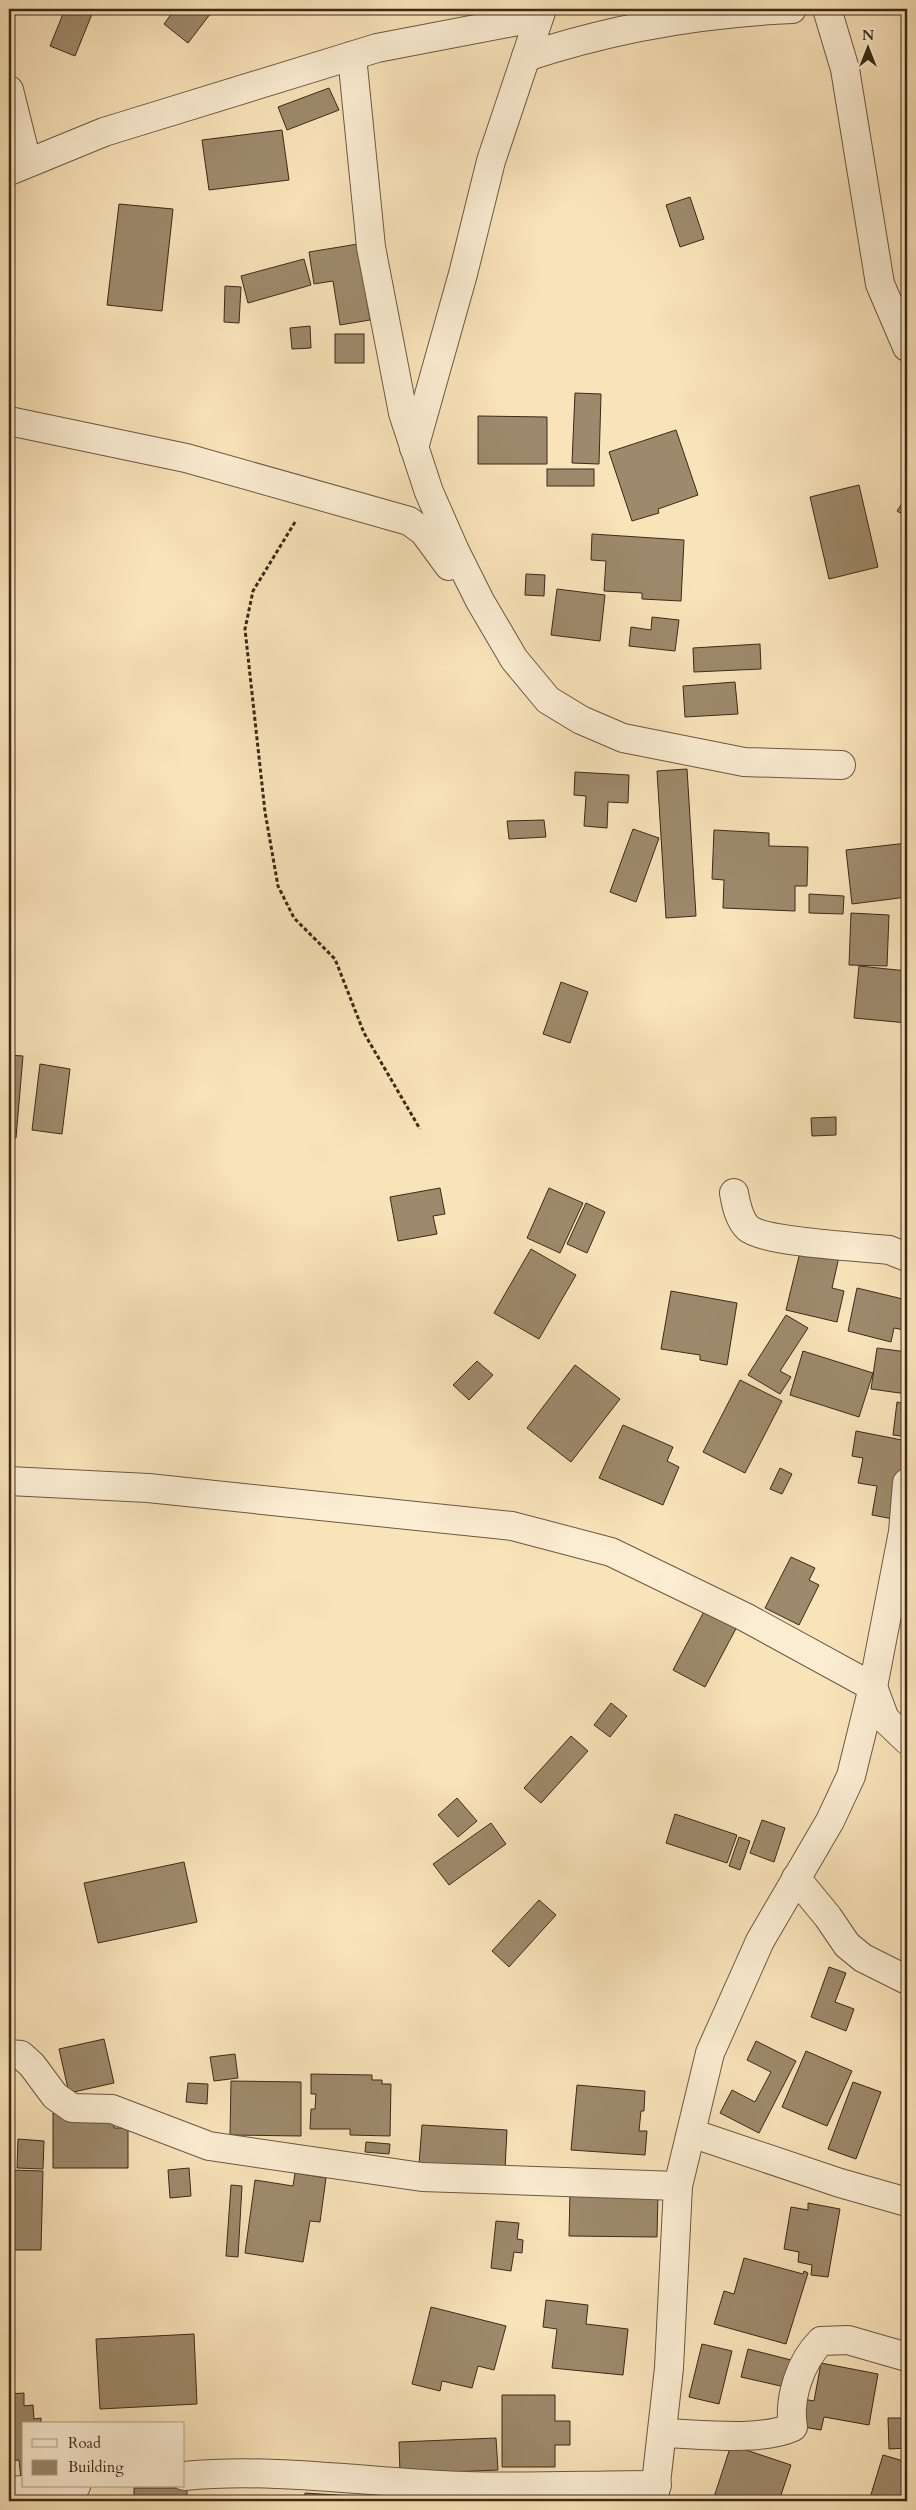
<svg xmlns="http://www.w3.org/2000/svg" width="916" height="2510" font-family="Cardo,serif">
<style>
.building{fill:#9d8a6c;stroke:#3a2a18}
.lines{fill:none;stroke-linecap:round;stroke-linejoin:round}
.street-casing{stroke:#6a5840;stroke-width:30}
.path{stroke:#3a2a18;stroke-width:3;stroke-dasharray:4 2.5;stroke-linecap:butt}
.street{stroke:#fbedd2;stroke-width:28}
</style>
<rect width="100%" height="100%" fill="#f9e3b9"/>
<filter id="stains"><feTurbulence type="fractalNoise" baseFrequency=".004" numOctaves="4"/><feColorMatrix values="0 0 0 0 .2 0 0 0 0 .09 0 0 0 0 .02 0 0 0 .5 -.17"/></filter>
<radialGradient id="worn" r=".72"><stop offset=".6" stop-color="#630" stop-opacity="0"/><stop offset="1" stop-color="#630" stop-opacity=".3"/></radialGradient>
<!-- building -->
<g class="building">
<polygon points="65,9 94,9 75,56 50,46"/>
<polygon points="175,9 214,9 188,43 164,24"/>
<polygon points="329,88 339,110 287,130 278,107"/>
<polygon points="282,130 289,180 209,190 202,140"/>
<polygon points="690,197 704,239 680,247 666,205"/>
<polygon points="119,204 173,209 162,311 107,305"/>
<polygon points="358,244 370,320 340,325 333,281 314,284 309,252"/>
<polygon points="304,259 311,285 248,303 241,276"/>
<polygon points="225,286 241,287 239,323 224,322"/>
<polygon points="310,326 311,348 292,349 290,328"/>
<rect x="335" y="334" width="29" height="29"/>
<polygon points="575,393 601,394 599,464 572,463"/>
<polygon points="478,416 547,417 547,464 478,464"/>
<polygon points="676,430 698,495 658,509 659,513 632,521 609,452"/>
<rect x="547" y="469" width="47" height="17"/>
<polygon points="859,485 878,567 829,579 810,497"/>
<polygon points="907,496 907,517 897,511"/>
<polygon points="592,534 684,540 681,601 642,599 642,593 604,591 606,561 591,560"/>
<polygon points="526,574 545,575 544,596 525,595"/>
<polygon points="557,589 605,595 600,641 551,635"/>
<polygon points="652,617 679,620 675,651 629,646 631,627 651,630"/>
<polygon points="760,644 761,669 694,672 693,648"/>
<polygon points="735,682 738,714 685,717 683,686"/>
<polygon points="687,769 696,916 666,918 657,771"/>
<polygon points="575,772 629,775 628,803 608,802 607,828 584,826 586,796 574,795"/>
<polygon points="544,820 546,837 509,839 507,821"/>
<polygon points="633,829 659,838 636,902 610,892"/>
<polygon points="714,830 769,833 769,846 808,847 807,886 795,886 795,911 723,908 724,880 712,879"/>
<polygon points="907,843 907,897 852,904 846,850"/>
<polygon points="809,894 844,896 843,914 809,913"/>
<polygon points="851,913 889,915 887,966 849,965"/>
<polygon points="859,966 907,971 907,1023 854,1018"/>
<polygon points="561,982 588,992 570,1043 543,1034"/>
<polygon points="9,1055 23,1056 16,1138 9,1138"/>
<polygon points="40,1064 70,1069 62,1134 32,1130"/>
<polygon points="836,1117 836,1135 812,1136 811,1118"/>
<polygon points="440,1188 445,1214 433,1216 437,1234 398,1241 390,1197"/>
<polygon points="549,1188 583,1203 560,1253 527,1238"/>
<polygon points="586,1203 605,1212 587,1253 567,1244"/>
<polygon points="801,1248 839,1257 832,1288 844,1291 837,1322 786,1310"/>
<polygon points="531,1249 576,1275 539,1339 494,1313"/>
<polygon points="857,1288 907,1300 904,1330 894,1328 891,1342 848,1331"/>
<polygon points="671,1291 737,1303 727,1365 700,1360 700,1355 661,1349"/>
<polygon points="786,1315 808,1328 780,1371 791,1377 780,1394 748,1375"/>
<polygon points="877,1348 907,1352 907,1394 871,1389"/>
<polygon points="803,1351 873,1373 859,1417 790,1395"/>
<polygon points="477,1361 493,1375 469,1400 453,1385"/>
<polygon points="575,1365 620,1399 571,1462 527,1428"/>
<polygon points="740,1380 782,1401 745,1473 703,1452"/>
<polygon points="897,1402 907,1404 907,1437 893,1435"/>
<polygon points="623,1425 673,1447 667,1461 679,1467 663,1505 599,1478"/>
<polygon points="856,1431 907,1441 893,1519 872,1515 877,1486 858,1483 863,1458 852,1456"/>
<polygon points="780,1468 792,1474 782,1494 770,1489"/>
<polygon points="791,1557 815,1568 809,1580 819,1585 799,1625 765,1608"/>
<polygon points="708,1604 740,1621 705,1687 673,1670"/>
<polygon points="611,1703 627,1716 610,1737 594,1725"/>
<polygon points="571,1736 588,1751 541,1803 524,1788"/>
<polygon points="457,1798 477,1821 458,1837 438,1815"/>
<polygon points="675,1814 737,1835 727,1863 666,1843"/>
<polygon points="762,1820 785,1828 774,1862 750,1853"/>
<polygon points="491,1823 506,1844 449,1885 433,1864"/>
<polygon points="739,1837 750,1841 740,1870 729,1866"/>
<polygon points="184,1862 197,1922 98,1943 84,1883"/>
<polygon points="539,1900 556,1915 509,1967 492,1951"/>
<polygon points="829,1967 846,1973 835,2002 854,2009 846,2031 811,2017"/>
<polygon points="104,2039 114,2083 69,2093 59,2049"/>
<polygon points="756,2041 796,2061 759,2133 720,2113 732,2090 755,2102 771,2072 747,2060"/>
<polygon points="806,2051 852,2071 827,2126 782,2107"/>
<polygon points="235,2054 238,2078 214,2081 210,2057"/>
<polygon points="311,2074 372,2075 372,2080 382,2080 382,2084 391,2084 390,2136 350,2135 350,2129 310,2129 311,2109 315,2109 316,2094 311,2094"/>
<polygon points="231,2081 301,2082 301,2136 230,2135"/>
<polygon points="853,2082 881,2092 856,2159 828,2149"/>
<polygon points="188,2083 208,2084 207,2104 186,2102"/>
<polygon points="577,2085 645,2091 644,2111 641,2111 639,2131 647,2131 645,2155 571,2150"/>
<polygon points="53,2113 114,2113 114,2128 128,2128 128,2168 53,2168"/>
<polygon points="422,2125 507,2130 505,2169 419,2164"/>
<polygon points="18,2139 44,2141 43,2169 17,2168"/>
<polygon points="366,2142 390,2144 389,2154 365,2152"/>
<polygon points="189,2168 191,2196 170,2198 168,2170"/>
<polygon points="9,2170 43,2171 41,2250 9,2250"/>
<polygon points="295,2173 326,2178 320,2222 310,2221 303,2262 245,2253 255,2180 293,2186"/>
<polygon points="231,2185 242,2186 238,2257 226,2256"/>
<polygon points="570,2191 658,2193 657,2237 569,2236"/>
<polygon points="808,2203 840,2209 828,2277 811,2275 812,2265 798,2262 799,2252 784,2249 791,2207 808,2210"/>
<polygon points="496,2221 519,2223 517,2239 523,2240 522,2253 514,2252 511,2271 491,2268"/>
<polygon points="744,2258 803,2274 804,2271 808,2273 786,2344 714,2324 724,2291 734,2294"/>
<polygon points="546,2300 588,2305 586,2324 628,2329 623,2375 552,2368 557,2329 543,2327"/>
<polygon points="431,2307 506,2326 494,2370 478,2366 472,2388 442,2381 440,2391 412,2384"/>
<polygon points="194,2334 197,2404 100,2409 96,2339"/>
<polygon points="702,2344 732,2351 719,2404 689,2397"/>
<polygon points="748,2349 791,2360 785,2387 741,2377"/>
<polygon points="821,2363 878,2374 869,2425 824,2417 821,2430 798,2426 803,2399 814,2401"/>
<polygon points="24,2393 24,2406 33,2405 34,2419 41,2418 41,2424 24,2424 24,2478 21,2479 19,2460 9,2461 9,2394"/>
<polygon points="502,2395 555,2395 555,2421 570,2421 570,2445 555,2445 555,2467 502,2467"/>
<polygon points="888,2418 907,2418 907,2448 889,2449"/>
<polygon points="496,2438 498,2470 400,2474 399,2442"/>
<polygon points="731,2445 791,2465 779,2501 727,2501 714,2497"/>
<polygon points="883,2455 907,2462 907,2483 902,2501 869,2501"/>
<rect x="134" y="2488" width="53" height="13"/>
<polygon points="305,2493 431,2501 304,2501"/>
</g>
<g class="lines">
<!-- street casing -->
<g class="street-casing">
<g id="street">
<polyline points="827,9 845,69 880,284 907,347"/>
<polyline points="352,56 371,247 403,413 429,492 455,551 480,601 514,659 548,700 581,720 623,738 744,762 841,765"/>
<path d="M526,57C613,28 701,13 792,9"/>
<polyline points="9,90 27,162"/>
<polyline points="9,171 104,132 377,48 539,17"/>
<polyline points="9,421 186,458 409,521 424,532 449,566"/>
<polyline points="414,448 463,274 491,161 542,9"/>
<path d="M734,1193C736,1204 739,1220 748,1228C763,1242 863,1247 889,1250L907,1257"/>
<polyline points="9,1481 148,1488 512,1526 611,1552 745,1617 873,1687 885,1719 907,1740"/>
<polyline points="796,1878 828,1917 847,1945 863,1958 907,1980"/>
<polyline points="9,2054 21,2055 32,2065 55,2096 72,2108 112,2109 209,2146 422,2177 678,2186"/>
<polyline points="691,2133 840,2183 907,2202"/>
<path d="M663,2433C699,2434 760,2442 793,2427C788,2399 800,2362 821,2341L848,2340L907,2357"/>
<path d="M184,2476C277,2467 371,2483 464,2486C528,2488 593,2485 657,2485"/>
<polyline points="9,2491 76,2486"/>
<polyline points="654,2501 669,2368 678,2186 710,2053 760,1941 830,1821 851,1776 873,1687 903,1532 907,1483"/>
</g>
</g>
<!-- path -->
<polyline class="path" points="295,522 253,591 245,629 265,812 278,886 294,918 335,959 364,1033 420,1129"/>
<!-- street -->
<use href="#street" class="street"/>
</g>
<!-- margin -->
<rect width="916" height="2510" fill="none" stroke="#f9e3b9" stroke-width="30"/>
<rect x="10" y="10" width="896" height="2490" fill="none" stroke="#3a2a18" stroke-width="2.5"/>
<rect x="15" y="15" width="886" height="2480" fill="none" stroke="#3a2a18"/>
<!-- legend -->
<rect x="22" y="2422" width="162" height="65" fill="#fbedd2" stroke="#ae9f88"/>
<rect x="32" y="2439" width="25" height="8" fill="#fbedd2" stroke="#ae9f88"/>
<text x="68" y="2448" font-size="15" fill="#3a2a18">Road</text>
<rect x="32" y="2460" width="25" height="15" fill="#9d8a6c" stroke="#ae9f88"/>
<text x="68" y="2472" font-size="15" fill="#3a2a18">Building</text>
<!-- north arrow -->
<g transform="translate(868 48)" stroke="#fbedd2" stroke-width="4" paint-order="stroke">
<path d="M0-4L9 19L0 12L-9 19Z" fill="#3a2a18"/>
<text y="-8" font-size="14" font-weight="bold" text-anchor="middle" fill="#3a2a18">N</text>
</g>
<rect width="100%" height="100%" filter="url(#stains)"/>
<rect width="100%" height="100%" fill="url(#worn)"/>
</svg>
